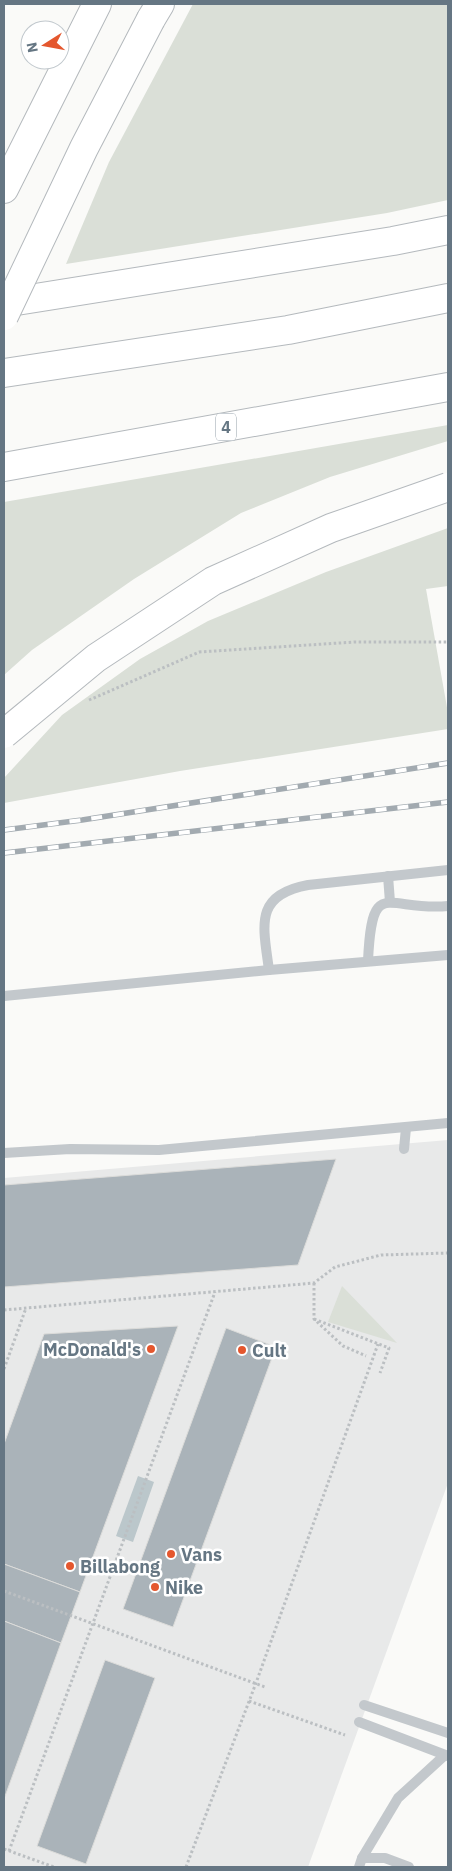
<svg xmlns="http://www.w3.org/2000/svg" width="452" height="1871" font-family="'IBM Plex Sans',sans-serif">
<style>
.built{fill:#e8e9e9}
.green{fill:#dadfd7}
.water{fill:#bbc7cb}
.building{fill:#aab3b9;stroke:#dcdcda}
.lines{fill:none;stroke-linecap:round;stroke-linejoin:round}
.trunk-casing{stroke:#b4b9bd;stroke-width:30}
.path{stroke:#bbbfc2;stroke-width:3;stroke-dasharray:2.5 2.5;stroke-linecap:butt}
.service{stroke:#c3c8cc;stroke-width:10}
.trunk{stroke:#fff;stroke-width:28}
.rail-casing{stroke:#a2aab0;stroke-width:5.5}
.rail{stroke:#fff;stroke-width:4;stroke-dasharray:11;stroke-linecap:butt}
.trunk-bridge-casing{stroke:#b4b9bd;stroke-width:30;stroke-linecap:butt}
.trunk-bridge{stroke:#fff;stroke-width:28}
.poi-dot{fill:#e4572e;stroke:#fff;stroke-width:2}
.labels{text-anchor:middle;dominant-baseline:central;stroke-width:5;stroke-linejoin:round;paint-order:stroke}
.shield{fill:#fff;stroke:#939fa8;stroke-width:1}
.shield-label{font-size:16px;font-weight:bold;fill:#657683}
.poi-label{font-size:18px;font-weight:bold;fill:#657683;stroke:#fff;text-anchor:start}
</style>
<rect width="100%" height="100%" fill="#fafaf8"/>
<!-- built -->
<polygon class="built" points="448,1140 448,1483 308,1867 4,1867 4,1178"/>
<!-- green -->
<g class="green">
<polygon points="193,4 448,4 448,200 387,213 66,264 109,162"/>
<polygon points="448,425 448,441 330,477 241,513 134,579 32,650 4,675 4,502"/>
<polygon points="448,528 448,586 426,589 448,713 448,729 180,771 4,803 4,778 62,715 140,659 208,621 326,572"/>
<polygon points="342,1286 397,1343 328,1322"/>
</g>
<!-- water -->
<polygon class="water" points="138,1476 154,1482 133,1542 116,1536"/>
<!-- building -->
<g class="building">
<polygon points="336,1159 298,1265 4,1287 4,1185"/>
<polygon points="178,1326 80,1592 4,1564 4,1444 44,1334"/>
<polygon points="226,1328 276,1347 173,1627 123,1609"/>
<polygon points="4,1564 80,1592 61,1643 4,1621"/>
<polygon points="4,1621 61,1643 4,1799"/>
<polygon points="105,1660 155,1678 86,1864 37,1846"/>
</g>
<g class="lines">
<!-- trunk casing -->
<g class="trunk-casing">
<g id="trunk">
<polyline points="151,19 160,4"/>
<polyline points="4,189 97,4"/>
<polyline points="4,303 393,241 448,230"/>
<polyline points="4,373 288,330 448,298"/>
<polyline points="4,467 448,387"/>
</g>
</g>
<!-- path -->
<g class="path">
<polyline points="89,700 199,652 355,642 448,642"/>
<polyline points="314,1283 314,1319 343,1346 366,1356"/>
<polyline points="4,1310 314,1283 335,1267 381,1255 448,1253"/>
<polyline points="314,1319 389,1348 380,1373"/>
<polyline points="4,1369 26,1308"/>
<polyline points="4,1591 265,1687"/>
<polyline points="249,1701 345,1735"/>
<polyline points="4,1849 54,1867"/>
<polyline points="9,1851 215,1292"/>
<polyline points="186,1867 256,1683 378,1344"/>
</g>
<!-- service -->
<g class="service">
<polyline points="388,876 390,902"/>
<path d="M368,961C372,874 387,912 448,906"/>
<path d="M269,970C263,925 254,895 308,885L448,870"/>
<polyline points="4,996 269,970 448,955"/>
<polyline points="404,1149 406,1128"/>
<polyline points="4,1153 70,1149 159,1150 448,1123"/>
<polyline points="364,1705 448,1733"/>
<polyline points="359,1722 448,1756"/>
<polyline points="362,1858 385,1858 409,1867"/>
<polyline points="359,1867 362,1858 398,1798 445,1755"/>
</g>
<!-- trunk -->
<use href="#trunk" class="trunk"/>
<!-- rail casing -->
<g class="rail-casing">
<g id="rail">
<polyline points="4,830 82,820 448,763"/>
<polyline points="4,853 448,802"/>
</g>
</g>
<!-- rail -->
<use href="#rail" class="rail"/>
<!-- trunk-bridge casing -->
<g class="trunk-bridge-casing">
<g id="trunk-bridge">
<polyline points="4,316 84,148 151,19"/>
<polyline points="4,734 96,658 213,581 331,528 448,487"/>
</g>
</g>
<!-- trunk-bridge -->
<use href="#trunk-bridge" class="trunk-bridge"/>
</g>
<!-- markers -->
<g class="poi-dot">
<circle cx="151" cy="1349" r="5"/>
<circle cx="242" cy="1350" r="5"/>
<circle cx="171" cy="1554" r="5"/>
<circle cx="70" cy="1566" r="5"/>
<circle cx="155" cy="1587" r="5"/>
</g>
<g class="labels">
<!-- shield labels -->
<rect class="shield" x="216" y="413.5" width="20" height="27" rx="4"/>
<g class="shield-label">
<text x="226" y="427">4</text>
</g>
<!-- poi labels -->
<g class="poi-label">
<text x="141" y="1349" text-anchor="end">McDonald's</text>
<text x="252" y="1350">Cult</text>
<text x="181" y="1554">Vans</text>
<text x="80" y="1566">Billabong</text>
<text x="165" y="1587">Nike</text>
</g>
</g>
<!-- border -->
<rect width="452" height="1871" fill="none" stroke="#657683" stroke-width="10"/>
<!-- north arrow -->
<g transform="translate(45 45) rotate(259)"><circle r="24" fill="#ffffff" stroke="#c1c8cd"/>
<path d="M0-4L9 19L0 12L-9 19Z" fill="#e4572e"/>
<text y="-8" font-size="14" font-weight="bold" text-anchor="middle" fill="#657683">N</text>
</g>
</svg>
